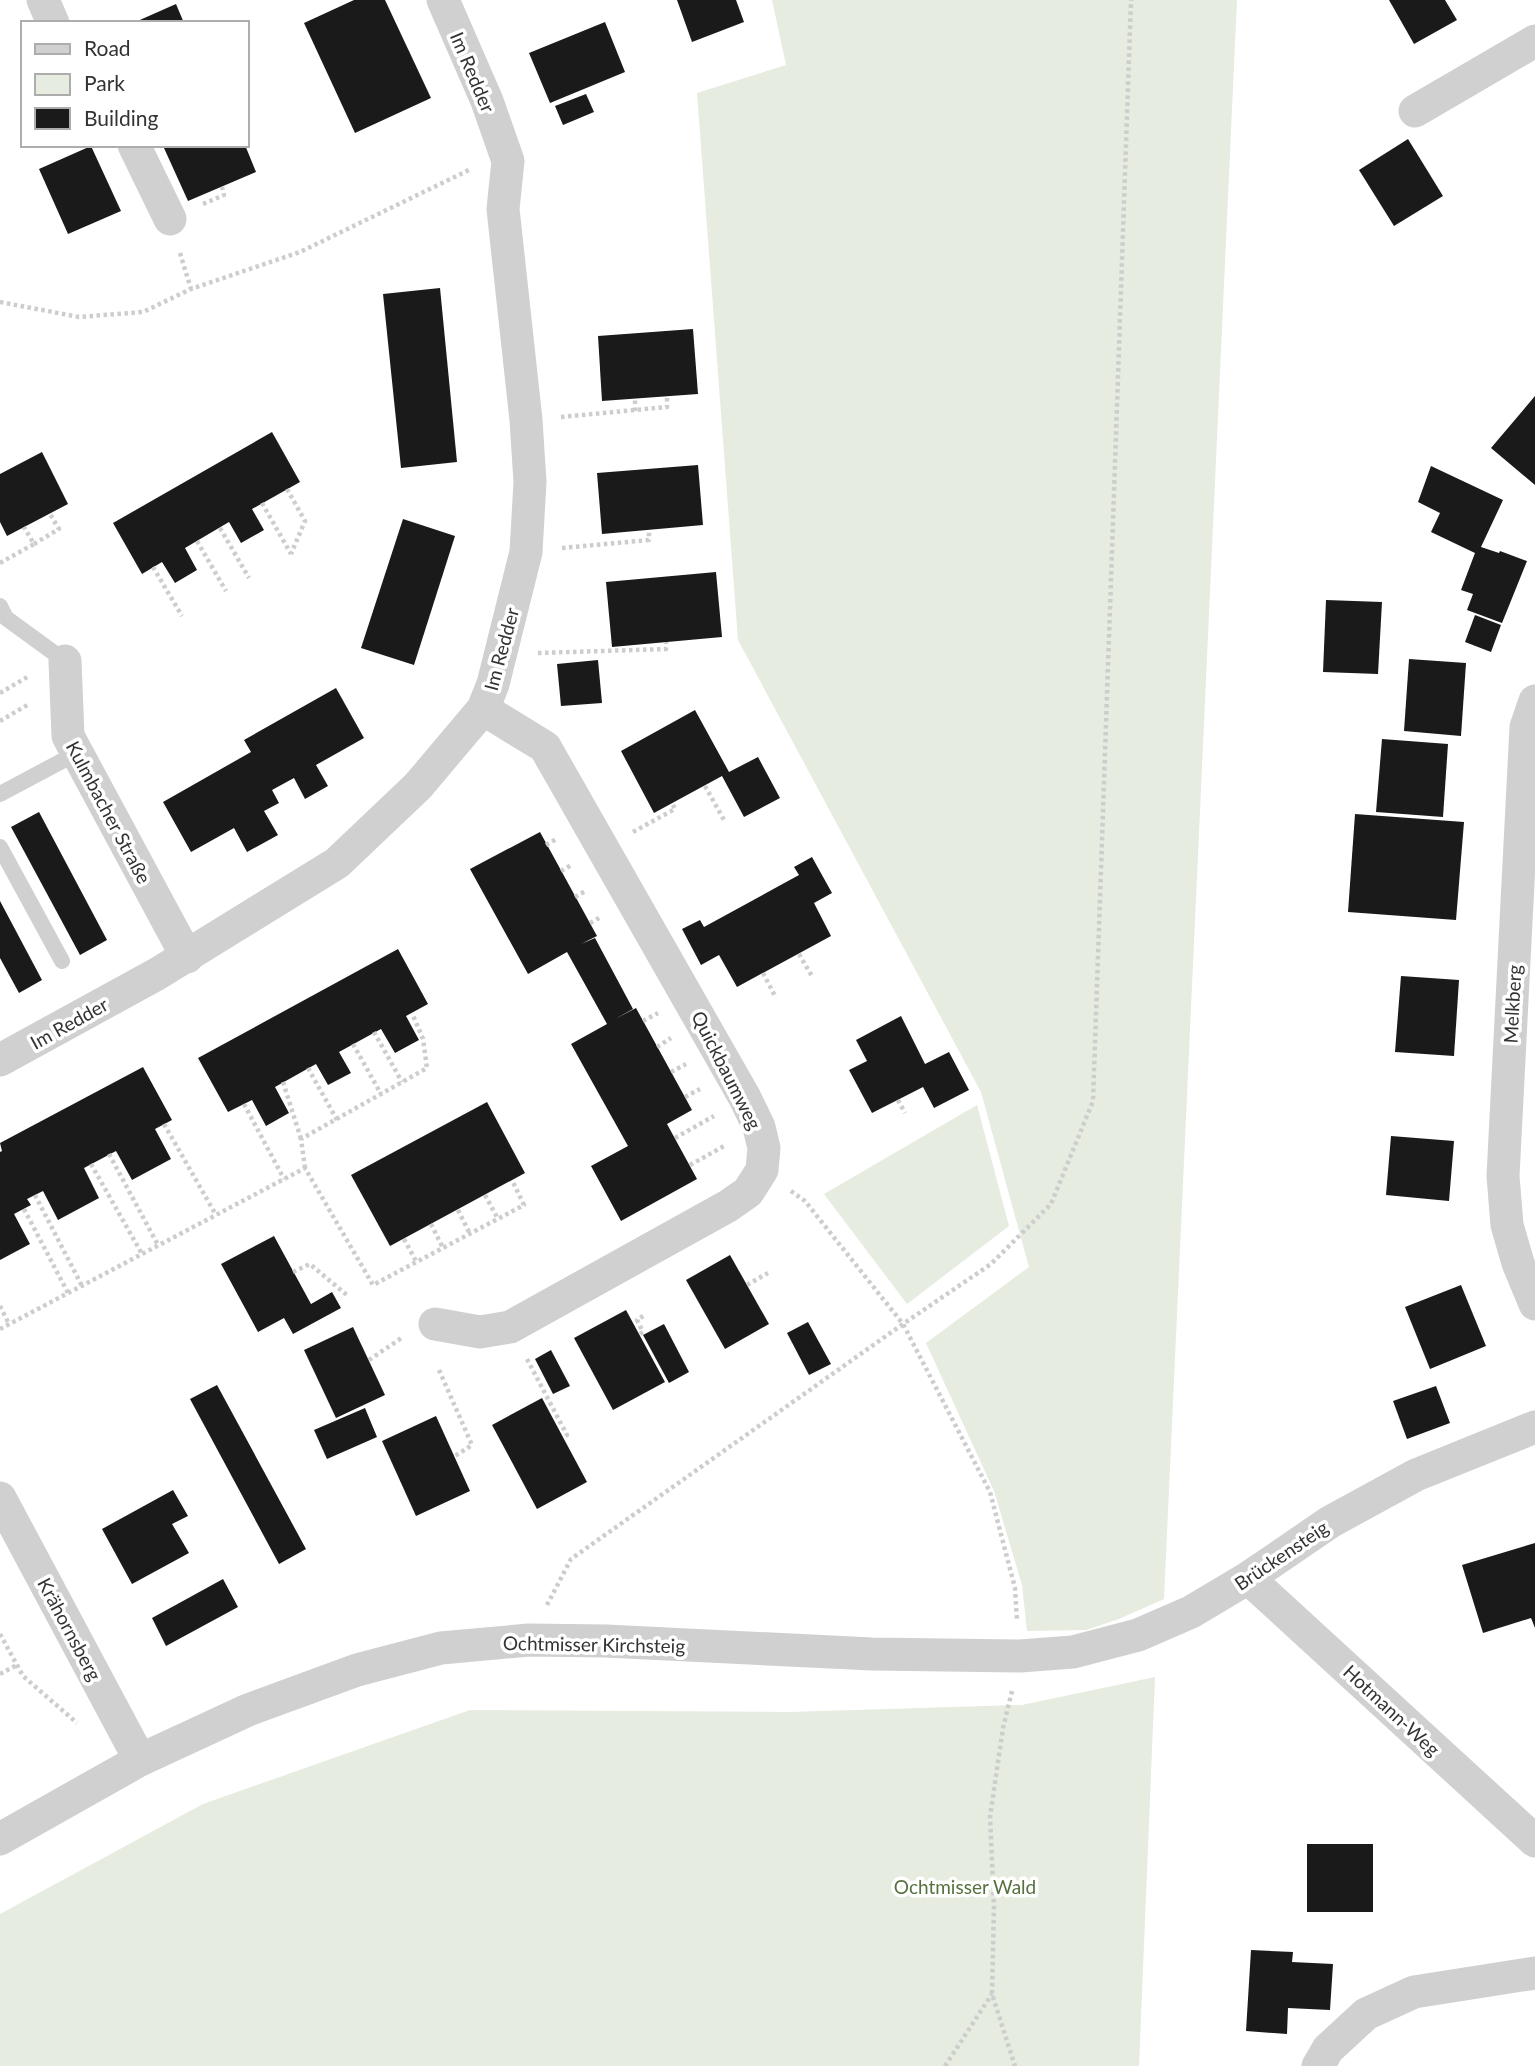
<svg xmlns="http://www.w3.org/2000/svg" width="1535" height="2066" font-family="Lato,sans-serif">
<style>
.green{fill:#e6ecdf}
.building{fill:#1a1a1a}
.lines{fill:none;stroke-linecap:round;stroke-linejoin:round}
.path{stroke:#cdcdcd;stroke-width:4.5;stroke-dasharray:3.5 3.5;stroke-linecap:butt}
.service{stroke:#d0d0d0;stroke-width:16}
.minor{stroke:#d0d0d0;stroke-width:33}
.labels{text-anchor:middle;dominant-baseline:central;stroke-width:7;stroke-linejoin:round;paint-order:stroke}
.street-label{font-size:19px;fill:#333;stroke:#fff}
.park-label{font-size:19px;fill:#56703f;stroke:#fff}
</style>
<rect width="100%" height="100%" fill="#fff"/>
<!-- green -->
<g class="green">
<polygon points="772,0 1237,0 1164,1599 1119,1619 1086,1630 1027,1631 1022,1585 994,1491 926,1343 1029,1267 981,1092 738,640 697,93 786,65"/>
<polygon points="977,1105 1009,1226 907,1304 824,1194"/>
<polygon points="1155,1677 1139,2066 0,2066 0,1914 203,1804 470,1710 790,1712 1022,1705"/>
</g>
<!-- building -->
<g class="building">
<polygon points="354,0 385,0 431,98 355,133 304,23"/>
<polygon points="677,0 736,0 744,22 692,42"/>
<polygon points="1389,0 1445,0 1457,20 1414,44"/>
<polygon points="176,4 184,23 133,23"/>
<polygon points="605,22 625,72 550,103 529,53"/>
<polygon points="586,94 594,112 563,125 555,106"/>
<polygon points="1408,139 1443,196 1394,226 1359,170"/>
<polygon points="172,145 245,145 256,172 188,201 164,148"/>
<polygon points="91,146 121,211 68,234 39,169"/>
<polygon points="440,288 457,462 401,468 383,294"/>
<polygon points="693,329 698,394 602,401 598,336"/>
<polygon points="1535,396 1535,485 1491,448"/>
<polygon points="272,432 300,482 252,509 264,530 241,543 229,522 185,548 197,570 175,583 162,562 142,574 113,523"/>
<polygon points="42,452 68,504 7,536 0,522 0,474"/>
<polygon points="698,465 703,525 602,534 597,473"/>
<polygon points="1431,466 1503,500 1481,547 1499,553 1500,551 1527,561 1502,623 1467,610 1473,594 1461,590 1475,553 1431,532 1440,513 1418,502"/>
<polygon points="403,519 455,536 414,665 361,648"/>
<polygon points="716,572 722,637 612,647 606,582"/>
<polygon points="1326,600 1382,602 1378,674 1323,672"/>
<polygon points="1475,615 1501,625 1491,652 1465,642"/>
<polygon points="1409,659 1466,663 1461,736 1404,731"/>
<polygon points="598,660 602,703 561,706 557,664"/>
<polygon points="336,688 364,738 316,765 328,786 305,799 294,778 272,790 279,803 264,811 278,835 247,852 234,828 191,852 163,802 251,752 244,740"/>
<polygon points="695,710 729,772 758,757 780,798 744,817 722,776 654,813 621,751"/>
<polygon points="1382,739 1448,744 1443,817 1376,812"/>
<polygon points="39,812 107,940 80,955 11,827"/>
<polygon points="1355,814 1464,822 1456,920 1348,912"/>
<polygon points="540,832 597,936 581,944 595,938 633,1009 615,1019 636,1008 692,1110 667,1124 697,1179 621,1221 591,1166 628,1146 571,1044 607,1024 567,952 528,974 470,869"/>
<polygon points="812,857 832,893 814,903 831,936 737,987 719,955 701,965 682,929 700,920 704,927 799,875 794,867"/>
<polygon points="0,901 42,980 19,993 0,958"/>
<polygon points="398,949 428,1004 406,1016 419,1040 395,1053 381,1029 339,1052 351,1073 328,1085 316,1064 275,1087 289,1113 266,1126 252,1100 228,1112 198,1058"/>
<polygon points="1401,976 1459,980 1454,1056 1395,1052"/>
<polygon points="901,1016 925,1064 949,1052 969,1090 934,1108 923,1087 872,1113 849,1070 867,1061 856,1040"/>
<polygon points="143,1067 172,1120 155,1129 171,1159 132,1180 116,1151 84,1168 99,1198 58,1220 43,1191 27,1199 31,1205 14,1214 30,1244 0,1260 0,1152 2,1151 0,1143"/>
<polygon points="487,1102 525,1173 390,1246 351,1175"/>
<polygon points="1391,1136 1454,1141 1449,1201 1386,1195"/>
<polygon points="274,1236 311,1304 332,1292 341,1308 293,1334 284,1318 258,1332 221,1264"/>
<polygon points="730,1255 769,1324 725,1349 686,1280"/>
<polygon points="1461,1285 1486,1346 1430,1369 1405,1307"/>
<polygon points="626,1310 665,1382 613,1410 574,1338"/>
<polygon points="808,1322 831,1364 809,1375 787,1333"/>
<polygon points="664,1324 689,1372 669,1383 643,1335"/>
<polygon points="353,1327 385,1395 336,1418 304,1350"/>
<polygon points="551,1350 570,1386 553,1394 535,1359"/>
<polygon points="217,1385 306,1549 279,1564 190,1399"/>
<polygon points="1436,1386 1450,1423 1407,1439 1393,1401"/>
<polygon points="542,1398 587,1482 537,1509 492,1425"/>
<polygon points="365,1408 377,1437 327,1459 314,1430"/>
<polygon points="436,1416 470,1491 416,1516 382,1441"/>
<polygon points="173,1490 188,1516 172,1524 189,1553 132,1584 102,1529"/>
<polygon points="1535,1543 1535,1628 1531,1618 1483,1633 1462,1565"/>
<polygon points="223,1579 238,1607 166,1646 152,1618"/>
<rect x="1307" y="1844" width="66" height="68"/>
<polygon points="1251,1950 1293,1952 1292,1962 1333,1964 1330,2010 1288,2008 1287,2034 1246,2031"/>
</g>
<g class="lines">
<!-- path -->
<g class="path">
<polyline points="203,204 224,195 222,187"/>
<polyline points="180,253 191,289"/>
<polyline points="0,302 79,317 143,312 191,289 300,252 471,169"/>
<polyline points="635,411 635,399"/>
<polyline points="561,417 667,407 667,396"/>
<polyline points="287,489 305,521 291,554"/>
<polyline points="262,503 291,554"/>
<polyline points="220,528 249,578"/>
<polyline points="197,541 226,591"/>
<polyline points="34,544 59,529 50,514"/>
<polyline points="562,548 649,540 649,530"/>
<polyline points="0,563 34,544 24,527"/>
<polyline points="153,567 182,616"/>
<polyline points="538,653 666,649 666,642"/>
<polyline points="0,693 29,676"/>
<polyline points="0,721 29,704"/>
<polyline points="705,786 724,820"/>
<polyline points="633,832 675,809 672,803"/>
<polyline points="546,845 558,838"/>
<polyline points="561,871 573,864"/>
<polyline points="575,897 587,890"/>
<polyline points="590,923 601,917"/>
<polyline points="799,954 813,978"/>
<polyline points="763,973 776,998"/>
<polyline points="643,1021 658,1013"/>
<polyline points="374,1032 402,1082"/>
<polyline points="353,1044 381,1094"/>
<polyline points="657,1047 671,1038"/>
<polyline points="308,1068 337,1120"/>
<polyline points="671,1072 686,1064"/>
<polyline points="283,1082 301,1139"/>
<polyline points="685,1097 700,1089"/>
<polyline points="898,1100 905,1113"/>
<polyline points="244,1104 284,1179"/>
<polyline points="164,1124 216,1215"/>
<polyline points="675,1138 714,1116"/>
<polyline points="109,1154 158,1245"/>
<polyline points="91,1164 142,1254"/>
<polyline points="690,1165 726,1145"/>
<polyline points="305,1168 301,1139 427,1068 423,1039 412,1013"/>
<polyline points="791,1191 805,1201 903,1324 990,1492 1015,1588 1017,1620"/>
<polyline points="35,1195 82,1286"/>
<polyline points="485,1195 498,1219"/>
<polyline points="24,1209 68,1293"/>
<polyline points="458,1210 470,1234"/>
<polyline points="431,1224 443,1248"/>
<polyline points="404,1239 417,1263"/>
<polyline points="293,1272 310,1264 348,1296"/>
<polyline points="747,1285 768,1273"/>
<polyline points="0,1306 9,1324"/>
<polyline points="0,1329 305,1168 373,1285 524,1205 512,1180"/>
<polyline points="640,1334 643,1332 637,1320 646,1314"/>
<polyline points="527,1359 567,1435 563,1437"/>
<polyline points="369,1360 403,1337"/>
<polyline points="439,1370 472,1445 455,1456"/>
<polyline points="547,1605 571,1559 903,1324 991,1264 1051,1204 1093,1101 1131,0"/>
<polyline points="0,1634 23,1676 77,1723"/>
<polyline points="0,1674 17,1665"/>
<polyline points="1012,1691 1003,1728 990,1817 994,1906 992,1994 1015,2066"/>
<polyline points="945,2066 992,1994"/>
</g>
<!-- service -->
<g class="service">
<polyline points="0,606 6,618 65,661"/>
<polyline points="0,794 77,753"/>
<polyline points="0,847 62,961"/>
</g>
<!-- minor -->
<g class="minor">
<polyline points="43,0 53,23"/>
<polyline points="1415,111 1535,41"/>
<polyline points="134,145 170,219"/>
<polyline points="65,661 68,736 187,957"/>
<polyline points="1535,701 1526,727 1503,1176 1507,1225 1518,1263 1535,1304"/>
<polyline points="0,1060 157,974 337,863 418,786 483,709 493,684 526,552 530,482 526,420 503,209 508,161 487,101 443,0"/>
<polyline points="435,1324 480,1332 510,1327 728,1206 748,1192 762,1170 764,1148 759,1127 745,1098 545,747 483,709"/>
<polyline points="0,1498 140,1760"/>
<polyline points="1248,1578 1535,1841"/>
<polyline points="0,1839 140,1760 248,1710 357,1670 441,1648 529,1640 606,1641 872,1654 1020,1656 1073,1652 1138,1635 1191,1612 1248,1578 1330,1522 1416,1475 1535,1427"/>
<polyline points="1318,2066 1328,2049 1366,2014 1414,1992 1535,1973"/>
</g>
</g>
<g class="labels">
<!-- street labels -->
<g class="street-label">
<text transform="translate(473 72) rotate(67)">Im Redder</text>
<text transform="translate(501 649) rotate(-75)">Im Redder</text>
<text transform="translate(109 812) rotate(62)">Kulmbacher Straße</text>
<text transform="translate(1512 1004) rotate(-87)">Melkberg</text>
<text transform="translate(69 1023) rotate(-29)">Im Redder</text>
<text transform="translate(727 1070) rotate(63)">Quickbaumweg</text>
<text transform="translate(1281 1555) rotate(-34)">Brückensteig</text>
<text transform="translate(70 1629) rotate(62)">Krähornsberg</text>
<text transform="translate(594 1644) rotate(1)">Ochtmisser Kirchsteig</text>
<text transform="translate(1392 1710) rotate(43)">Hotmann-Weg</text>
</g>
<!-- park labels -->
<g class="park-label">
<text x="965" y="1886">Ochtmisser Wald</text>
</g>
</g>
<!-- legend -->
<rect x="21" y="21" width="228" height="126" fill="#ffffff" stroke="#adadad" stroke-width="2"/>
<rect x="35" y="44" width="35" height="10" fill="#d0d0d0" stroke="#adadad" stroke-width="2"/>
<text x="84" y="56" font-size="21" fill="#333333">Road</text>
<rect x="35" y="74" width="35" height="21" fill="#e6ecdf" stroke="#adadad" stroke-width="2"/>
<text x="84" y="91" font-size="21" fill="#333333">Park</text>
<rect x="35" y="108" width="35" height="21" fill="#1a1a1a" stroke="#adadad" stroke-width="2"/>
<text x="84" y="126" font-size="21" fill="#333333">Building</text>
</svg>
